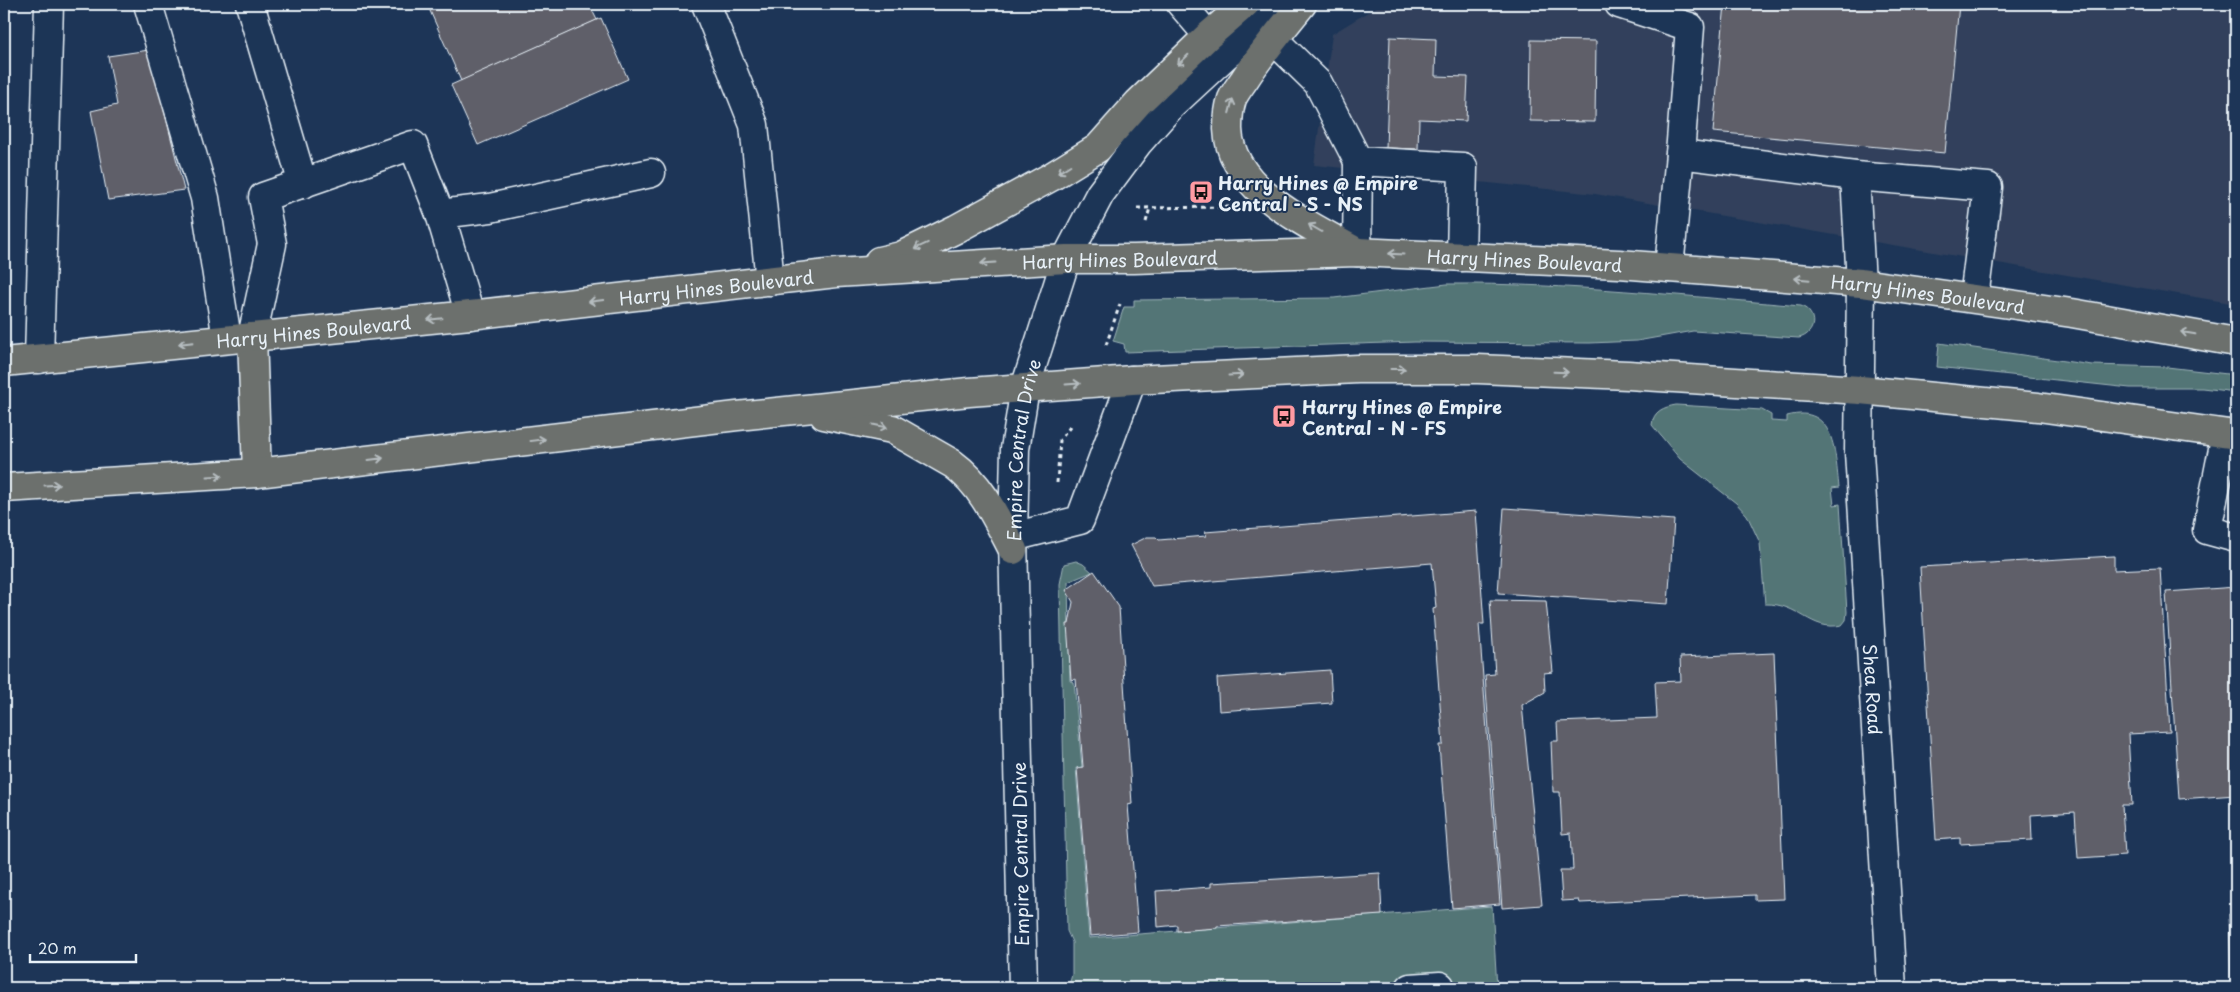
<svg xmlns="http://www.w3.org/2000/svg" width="2240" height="992" font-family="'Playpen Sans',sans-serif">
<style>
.built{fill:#30415c}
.green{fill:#527576;stroke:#9db3b7}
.building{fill:#5e5e69;stroke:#e8f1f8}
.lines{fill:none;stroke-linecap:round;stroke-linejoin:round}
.minor-casing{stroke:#e8f1f8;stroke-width:31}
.major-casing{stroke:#e8f1f8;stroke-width:31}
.path{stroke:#e8f1f8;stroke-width:3;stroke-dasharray:4 4;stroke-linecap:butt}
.minor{stroke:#1d3557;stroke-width:28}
.major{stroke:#6c706d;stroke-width:28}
.oneway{stroke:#b6bdc0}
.labels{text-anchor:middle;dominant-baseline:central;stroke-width:4;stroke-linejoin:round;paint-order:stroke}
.poi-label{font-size:18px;font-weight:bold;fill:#e8f1f8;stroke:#1d3557;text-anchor:start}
.street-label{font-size:18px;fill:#e8f1f8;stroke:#1d3557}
</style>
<rect width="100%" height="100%" fill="#1d3557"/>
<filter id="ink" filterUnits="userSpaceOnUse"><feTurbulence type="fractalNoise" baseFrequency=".02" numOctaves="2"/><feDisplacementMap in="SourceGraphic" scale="10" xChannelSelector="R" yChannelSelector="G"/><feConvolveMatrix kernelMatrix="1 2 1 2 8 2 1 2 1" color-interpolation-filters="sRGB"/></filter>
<g filter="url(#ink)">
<!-- built -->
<polygon class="built" points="1381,4 2236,4 2236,304 1595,194 1314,165 1332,34"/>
<!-- green -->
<g class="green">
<path d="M1447,284C1566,283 1684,296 1801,306C1818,313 1816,334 1799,338L1693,331L1637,341L1590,343L1415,342L1125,352L1124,344L1113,341L1124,307H1134V300L1334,298Z"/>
<polygon points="1939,343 2092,365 2167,367 2236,375 2236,392 2202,388 2130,388 1937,367"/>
<path d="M1676,405L1762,410L1771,415V421L1787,422V416C1836,403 1835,455 1839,487L1832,488L1834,505L1840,504L1847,612L1846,620L1842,625C1810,632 1800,603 1765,604L1760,543L1747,515L1736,503L1680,459L1652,425C1653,411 1664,407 1676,405Z"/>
<polygon points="1076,561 1083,564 1092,572 1068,582 1070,681 1074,682 1082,767 1076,768 1089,938 1492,906 1497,988 1068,988 1072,975 1072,942 1067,931 1060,584 1064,564"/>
</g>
<!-- building -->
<g class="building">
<polygon points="427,4 589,4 597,20 461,81"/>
<polygon points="1725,4 1959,4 1945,153 1713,132"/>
<polygon points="601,18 628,79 478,145 451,85"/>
<polygon points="1390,37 1436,39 1435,76 1468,77 1466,121 1419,119 1418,149 1386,148"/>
<polygon points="1531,40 1596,41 1595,122 1530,121"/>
<polygon points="149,50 184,190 108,200 91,111 117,105 108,56"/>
<polygon points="1504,508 1674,520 1668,604 1498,593"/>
<polygon points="1476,511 1484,624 1479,624 1500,904 1452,908 1439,745 1443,745 1433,609 1436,608 1432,563 1152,586 1131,545 1147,537 1156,537 1159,540 1206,536 1205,532"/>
<polygon points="2114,556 2114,570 2160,568 2170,732 2128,734 2132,805 2122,805 2125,855 2078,858 2075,812 2031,815 2032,840 1960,844 1960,838 1936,840 1920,567"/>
<polygon points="1094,571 1119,607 1132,804 1128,805 1138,932 1090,936 1077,768 1083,767 1076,679 1071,680 1067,624 1069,624 1073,602 1066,590"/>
<polygon points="2236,587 2236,795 2179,799 2166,592"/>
<polygon points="1490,600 1546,601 1553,672 1544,673 1545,692 1522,705 1542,905 1502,908 1485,675 1495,674"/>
<polygon points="1774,653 1784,899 1755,900 1755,895 1580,903 1579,900 1562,901 1560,870 1573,870 1571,833 1562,834 1560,792 1553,792 1551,741 1558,741 1557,722 1657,718 1655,682 1681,681 1680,657"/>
<polygon points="1330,670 1332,703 1219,711 1217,678"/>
<polygon points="1380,873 1382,915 1217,926 1217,928 1177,931 1177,925 1158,927 1156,891 1211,887 1211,883"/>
<polygon points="2236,913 2236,983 2231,983 2229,914"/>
</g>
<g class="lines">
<!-- minor casing -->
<g class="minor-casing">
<g id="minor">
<polyline points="148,4 205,198 227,339"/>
<polyline points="250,4 303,184"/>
<polyline points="706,4 754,125 770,281"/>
<polyline points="1181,4 1223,53"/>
<polyline points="1619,4 1690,27 1680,154 1855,176 1988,187 1974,298"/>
<polyline points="1273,39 1318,83 1358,161 1463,167 1461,257"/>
<path id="s1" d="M1855,176L1861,283L1859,452L1892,988"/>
<polyline points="440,214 490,208 651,173"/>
<polyline points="1357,252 1358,161"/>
<polyline points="1669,268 1680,154"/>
<polyline points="252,337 272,244 263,197 413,145 440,214 470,315"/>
<polyline points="39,359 49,4"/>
<polyline points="2226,434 2207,530 2236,538"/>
<polyline points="1013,537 1080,520 1132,380"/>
<path id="s2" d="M1023,988L1013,537L1015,449L1025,388L1066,259L1100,194L1138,143L1171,106L1225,56L1288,4"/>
<polyline points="1410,988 1440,986"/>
</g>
</g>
<!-- major casing -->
<g class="major-casing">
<g id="major">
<path d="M1302,4C1282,29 1261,53 1244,80C1240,86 1235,92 1232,99C1229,108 1228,120 1228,129C1230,191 1311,225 1357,252"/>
<polyline points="879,261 901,256 956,229 1051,177 1098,148 1138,103 1208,36 1245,4"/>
<polyline points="252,337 257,473"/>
<path id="s3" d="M4,362L470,315L836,273L1066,259H1134L1357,252L1619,264L1861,283L2072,313L2236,342"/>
<path d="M824,415L892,429L953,464C982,485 997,519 1013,550"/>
<polyline points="4,488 257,473 737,416 969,392 1132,380 1358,369 1478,369 1628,375 1860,390 2038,407 2236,435"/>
</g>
</g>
<!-- path -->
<g class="path">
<polyline points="1137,208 1230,207"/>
<polyline points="1146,222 1150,208"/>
<polyline points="1106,345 1120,304"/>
<polyline points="1057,483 1060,440 1070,427"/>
</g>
<!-- minor -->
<use href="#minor" class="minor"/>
<!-- major -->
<use href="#major" class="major"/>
</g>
<!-- one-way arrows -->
<defs><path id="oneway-shaft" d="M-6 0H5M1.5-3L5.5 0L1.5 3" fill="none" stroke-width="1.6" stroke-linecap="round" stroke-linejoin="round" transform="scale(1.25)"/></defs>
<g class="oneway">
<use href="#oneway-shaft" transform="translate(1183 60) rotate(136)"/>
<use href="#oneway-shaft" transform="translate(1231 106) rotate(-76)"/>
<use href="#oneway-shaft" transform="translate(1064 169) rotate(148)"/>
<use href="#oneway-shaft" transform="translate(1315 228) rotate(-150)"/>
<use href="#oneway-shaft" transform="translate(921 246) rotate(155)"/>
<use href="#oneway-shaft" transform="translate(1396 254) rotate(-177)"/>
<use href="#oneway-shaft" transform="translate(988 263) rotate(176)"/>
<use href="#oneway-shaft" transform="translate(1802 279) rotate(-175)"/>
<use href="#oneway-shaft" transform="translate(596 301) rotate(173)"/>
<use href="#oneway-shaft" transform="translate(435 319) rotate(174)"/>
<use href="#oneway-shaft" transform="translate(2188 333) rotate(-170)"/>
<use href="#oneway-shaft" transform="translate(186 343) rotate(174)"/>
<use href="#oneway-shaft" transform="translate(1398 369)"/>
<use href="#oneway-shaft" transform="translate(1561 372) rotate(2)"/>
<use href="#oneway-shaft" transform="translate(1236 375) rotate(-3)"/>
<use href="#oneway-shaft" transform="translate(1073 384) rotate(-4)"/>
<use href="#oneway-shaft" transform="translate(880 426) rotate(11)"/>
<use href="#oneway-shaft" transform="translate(538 440) rotate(-7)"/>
<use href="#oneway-shaft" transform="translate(376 459) rotate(-7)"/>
<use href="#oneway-shaft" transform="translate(215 476) rotate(-3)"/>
<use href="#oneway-shaft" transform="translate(52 485) rotate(-3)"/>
</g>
</g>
<!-- icons -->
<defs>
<g id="bus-square" transform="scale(1.25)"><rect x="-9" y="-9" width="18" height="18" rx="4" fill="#ff9aa2" stroke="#1d3557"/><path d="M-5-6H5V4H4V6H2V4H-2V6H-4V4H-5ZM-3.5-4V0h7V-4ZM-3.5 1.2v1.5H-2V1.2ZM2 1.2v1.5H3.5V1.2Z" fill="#111"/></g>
</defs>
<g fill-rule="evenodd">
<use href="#bus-square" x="1201" y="192"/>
<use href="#bus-square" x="1284" y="416"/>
</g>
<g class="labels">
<!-- poi labels -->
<g class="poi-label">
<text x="1218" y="182">Harry Hines @ Empire<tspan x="1218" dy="21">Central - S - NS</tspan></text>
<text x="1302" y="406">Harry Hines @ Empire<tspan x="1302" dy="21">Central - N - FS</tspan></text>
</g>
<!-- street labels -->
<g class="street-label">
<text stroke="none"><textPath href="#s3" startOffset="1121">Harry Hines Boulevard</textPath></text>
<text stroke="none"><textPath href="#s3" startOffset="1526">Harry Hines Boulevard</textPath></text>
<text stroke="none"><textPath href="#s3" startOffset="716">Harry Hines Boulevard</textPath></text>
<text stroke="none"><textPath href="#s3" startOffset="1931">Harry Hines Boulevard</textPath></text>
<text stroke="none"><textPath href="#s3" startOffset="311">Harry Hines Boulevard</textPath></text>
<text stroke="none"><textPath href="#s2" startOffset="539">Empire Central Drive</textPath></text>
<text stroke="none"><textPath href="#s1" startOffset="514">Shea Road</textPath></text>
<text transform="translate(1020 854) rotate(-91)">Empire Central Drive</text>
</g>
</g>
<!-- margin -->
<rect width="2240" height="992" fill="none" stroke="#1d3557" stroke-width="20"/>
<rect x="10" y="10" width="2220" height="972" fill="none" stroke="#e8f1f8" stroke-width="2" filter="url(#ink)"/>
<!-- scale -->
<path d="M30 954v8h106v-8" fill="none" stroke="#e8f1f8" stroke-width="2.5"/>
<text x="38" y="954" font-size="15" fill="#e8f1f8" stroke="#1d3557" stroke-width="4" paint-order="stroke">20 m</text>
</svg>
